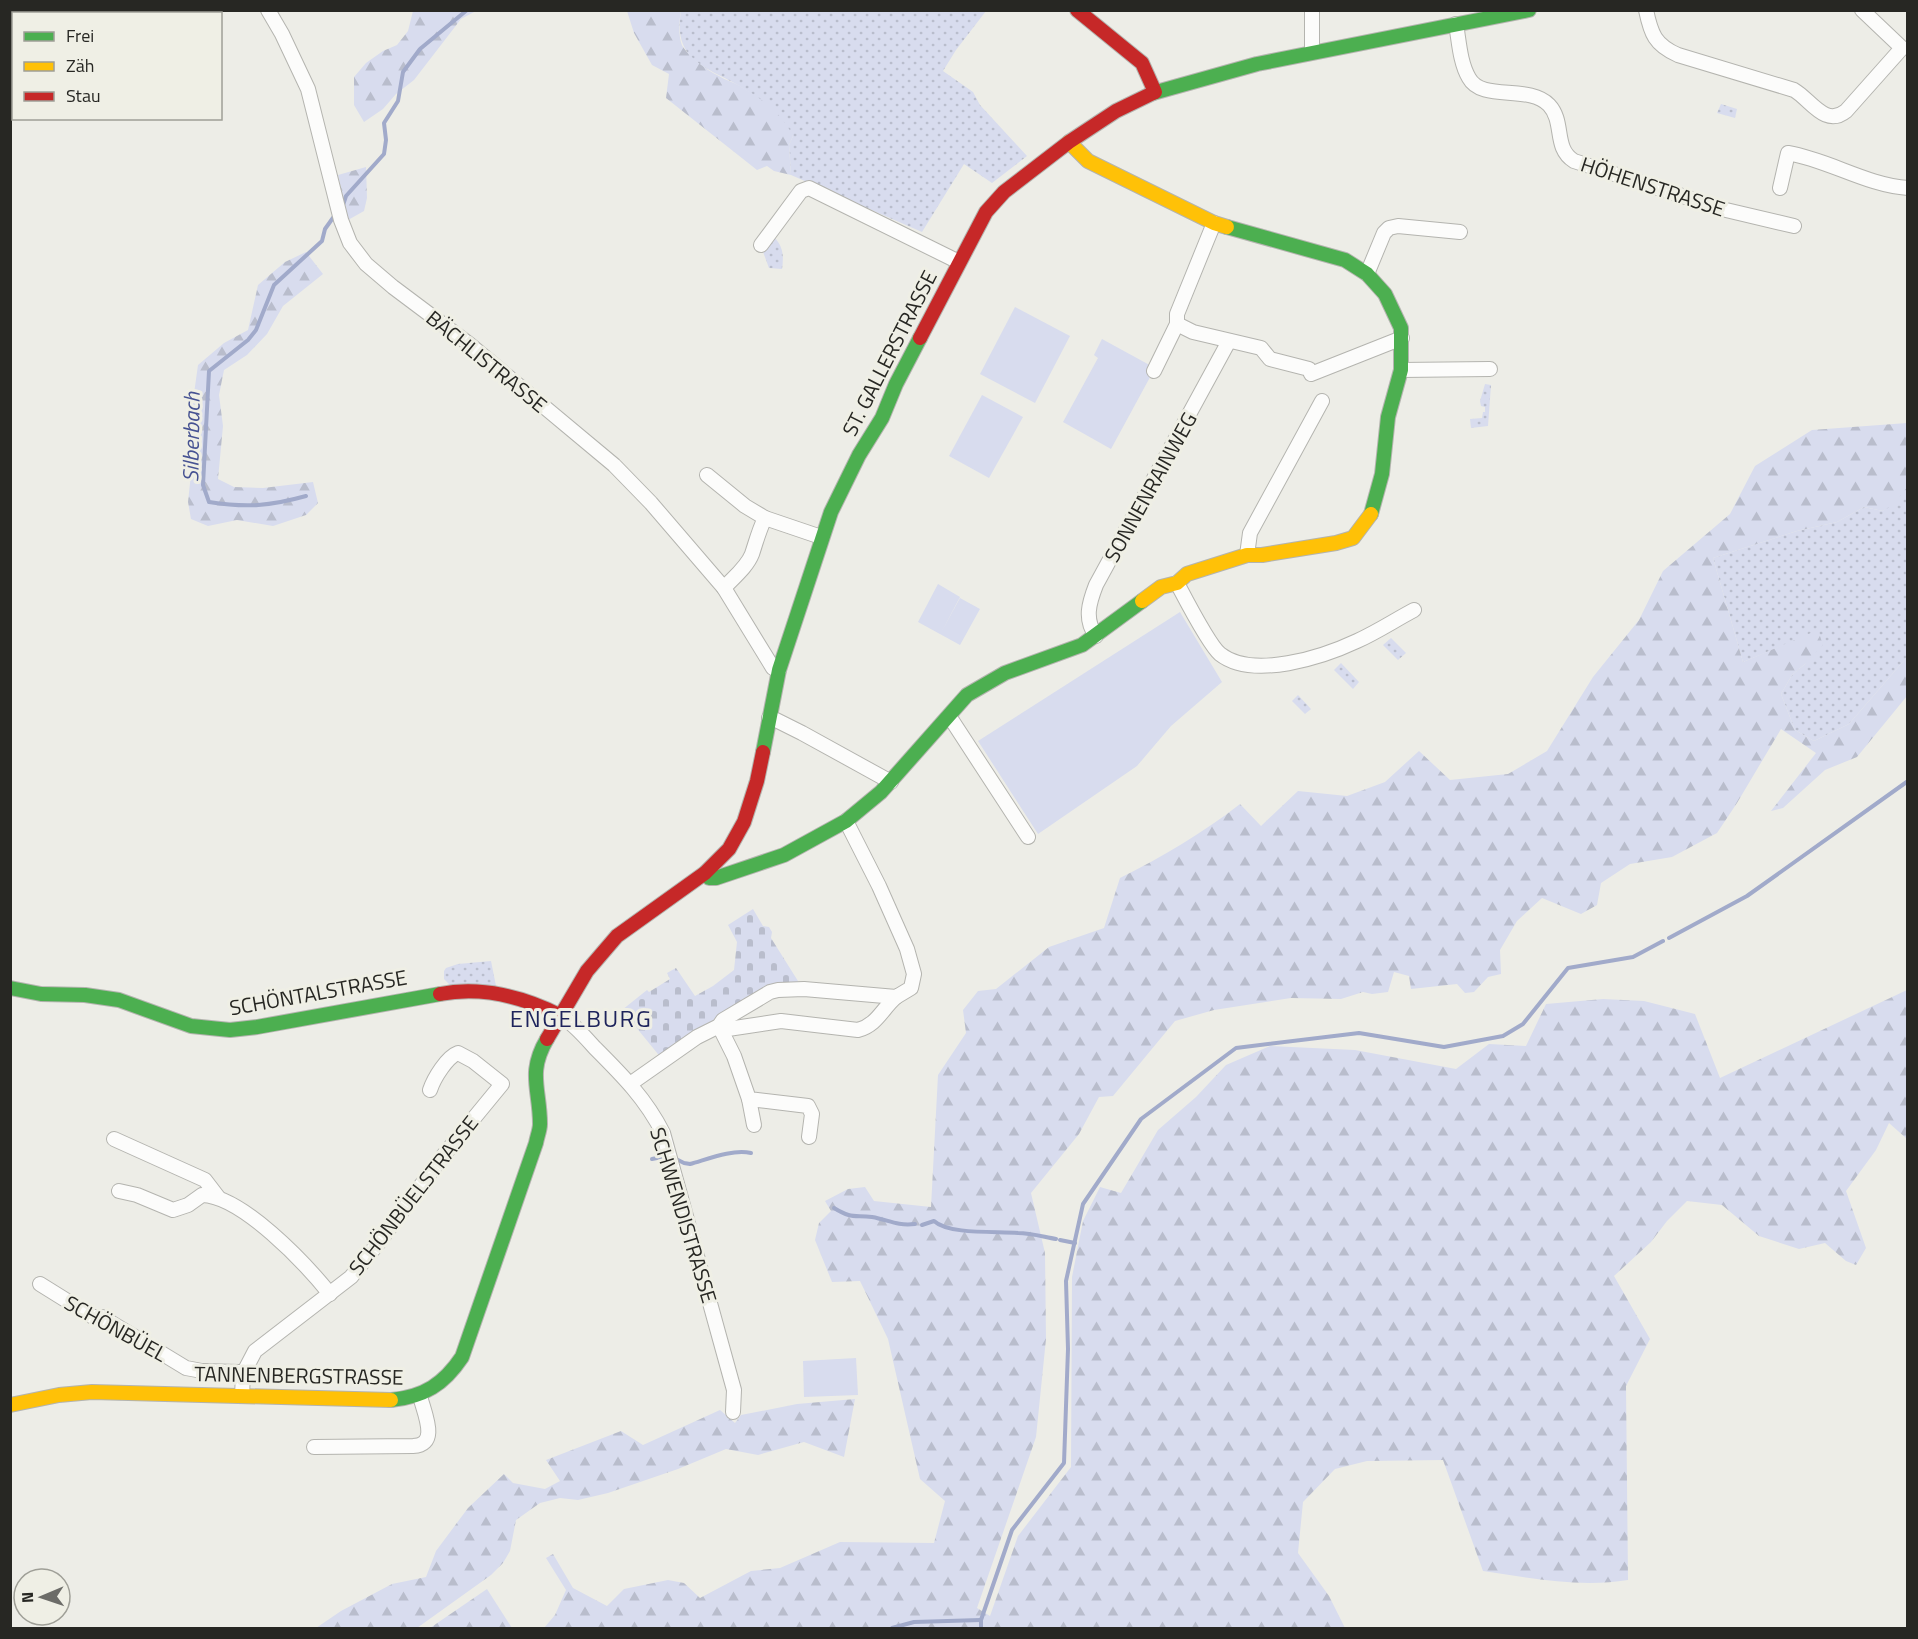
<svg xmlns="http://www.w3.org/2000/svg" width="1918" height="1639" font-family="'Titillium Web',sans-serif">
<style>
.green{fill:url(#green-dots)}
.forest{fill:url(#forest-firs)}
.cemetery{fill:url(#cemetery-stones)}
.pitch{fill:#d8dcee}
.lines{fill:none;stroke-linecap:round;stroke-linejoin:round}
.stream{stroke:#a1aaca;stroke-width:4}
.street-casing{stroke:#b4b4af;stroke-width:16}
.fast-casing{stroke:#b4b4af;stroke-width:16}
.slow-casing{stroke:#b4b4af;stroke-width:16}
.jam-casing{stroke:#b4b4af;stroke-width:16}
.street{stroke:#fcfcfb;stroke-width:14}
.fast{stroke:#4caf50;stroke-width:14}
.slow{stroke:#ffc107;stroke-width:14}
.jam{stroke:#c62828;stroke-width:14}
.labels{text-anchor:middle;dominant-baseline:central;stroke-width:6;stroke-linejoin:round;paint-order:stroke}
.street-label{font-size:21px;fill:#272723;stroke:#efefe5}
.water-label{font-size:22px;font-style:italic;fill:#465292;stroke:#efefe5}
.quarter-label{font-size:24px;letter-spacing:1.5px;fill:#1d235b;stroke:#efefe5}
</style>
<defs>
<pattern id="green-dots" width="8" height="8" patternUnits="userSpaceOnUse" patternTransform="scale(1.5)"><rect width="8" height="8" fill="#d8dcee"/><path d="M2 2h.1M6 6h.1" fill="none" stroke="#b9bdcc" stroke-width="1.8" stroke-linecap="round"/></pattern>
<pattern id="forest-firs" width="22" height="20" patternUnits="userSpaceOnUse" patternTransform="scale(1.5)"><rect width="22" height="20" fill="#d8dcee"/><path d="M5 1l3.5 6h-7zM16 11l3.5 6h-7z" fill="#b9bdcc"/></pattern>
<pattern id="cemetery-stones" width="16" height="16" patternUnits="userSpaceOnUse" patternTransform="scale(1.5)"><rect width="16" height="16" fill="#d8dcee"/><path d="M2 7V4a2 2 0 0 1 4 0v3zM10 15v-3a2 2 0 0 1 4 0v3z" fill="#b9bdcc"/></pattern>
</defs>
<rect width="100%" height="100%" fill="#edede7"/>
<!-- green -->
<g class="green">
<path d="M681,11H986L956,50L943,71L973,92L980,105L1027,156L992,183L964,164L922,232L791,175L789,145L793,136C780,122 767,107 753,95C719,68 671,69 681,11Z"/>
<polygon points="1721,104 1737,109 1735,118 1717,113"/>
<path d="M774,237C783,246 784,256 782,269L769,268L762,249Z"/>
<polygon points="1485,384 1491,385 1488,426 1471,428 1470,419 1482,418 1483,412 1485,412 1485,407 1481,406 1480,401"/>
<polygon points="1907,487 1907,657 1849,724 1814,741 1795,730 1781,694 1792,675 1805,664 1818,631 1743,662 1713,558 1797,531 1837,522 1864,507 1883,511"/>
<polygon points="1391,638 1406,653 1398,660 1383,645"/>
<polygon points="1341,663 1359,682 1353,689 1334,670"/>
<polygon points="1298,695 1311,709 1305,714 1292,701"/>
<polygon points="491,961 496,986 450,985 444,979 444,971 446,968 458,964"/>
</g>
<!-- forest -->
<g class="forest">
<polygon points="413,11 476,11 461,19 414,80 396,94 383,109 364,122 354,105 354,77 366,63 383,51 397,45 408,31"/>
<path d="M627,11H681C679,20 678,39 683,47C691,58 706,70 719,76C725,80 733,82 740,86C763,100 780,111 793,136L789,145L791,175L774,171L767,166L757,170L666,98L669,74L652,65L634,33Z"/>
<polygon points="366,167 367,198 364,211 348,220 338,175"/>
<polygon points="306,252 323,274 283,306 267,334 247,355 224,370 219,395 223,426 218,479 234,487 263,488 313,482 318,503 306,515 273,526 237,520 208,526 191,519 188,502 193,455 192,408 198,365 224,343 248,330 258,285 285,262"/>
<path d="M1907,423V487L1895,503L1883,511L1864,507L1837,522L1797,531L1713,558L1743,662L1818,630L1823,645L1805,664L1792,675L1781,694L1795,730L1814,741L1849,724L1907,657V696L1857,757L1825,770L1783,808L1771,811L1816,753L1781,729L1737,803L1717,833L1672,857L1630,864L1601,883L1597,905L1581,914L1542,898L1517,921L1500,950L1501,974L1488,977L1474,992L1465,993L1457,984L1411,989L1409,976L1394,972L1388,992L1372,994L1363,992L1341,999L1291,998L1214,1010L1175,1021L1113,1096L1099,1097L1079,1134L1031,1193L1045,1253L1046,1339L1036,1437L977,1608L990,1616L1018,1536L1071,1467L1072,1277L1083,1221L1100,1187L1121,1193L1158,1130L1196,1097L1226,1065L1270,1046L1355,1050L1456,1069L1489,1044L1526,1046L1546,1004L1603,999L1644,1001L1695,1014L1720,1078L1907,990V1139L1889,1123L1876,1150L1846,1191L1866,1248L1856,1265L1846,1261L1825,1243L1799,1249L1759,1236L1722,1205L1687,1201L1667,1221L1651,1242L1614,1276L1650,1339L1626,1386L1628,1580C1580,1588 1531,1578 1483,1571L1443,1460L1367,1461L1335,1469L1303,1502L1298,1553L1329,1596L1345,1628H544L555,1615L566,1590L546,1558L553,1554L573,1588L607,1606L624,1589L668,1580L684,1583L700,1598L751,1571L780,1568L840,1542L934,1543L945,1501L920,1479L888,1339L860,1281L832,1282L815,1240L819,1223L831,1211L825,1201L848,1189L865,1187L874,1201L931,1207L938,1075L966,1033L963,1010L978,991L996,989L1049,947L1104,928L1120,878C1162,857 1203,833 1240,804L1261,826L1298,791L1347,796L1385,782L1419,751L1450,780L1508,774L1547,751L1593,677L1639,620L1663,571L1730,514L1755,466L1812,430Z"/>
<polygon points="855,1399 844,1457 804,1442 758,1455 726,1449 678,1469 608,1493 578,1500 560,1498 540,1503 516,1520 510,1551 503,1563 491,1575 417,1628 316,1628 341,1611 392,1584 426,1577 436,1551 468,1508 504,1474 513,1483 545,1489 560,1481 546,1460 621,1431 643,1445 720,1410 735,1423 741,1415 797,1404"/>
<polygon points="487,1589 512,1628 430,1628"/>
</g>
<!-- cemetery -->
<polygon class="cemetery" points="753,909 763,926 769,927 772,932 771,938 803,989 773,995 662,1059 622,1010 647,990 649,992 670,979 667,973 676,968 695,996 713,986 734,970 737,942 728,925"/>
<!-- pitch -->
<g class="pitch">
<polygon points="1015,307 1070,336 1035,403 980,374"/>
<polygon points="1102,339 1155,368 1111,449 1063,422 1098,358 1094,355"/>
<polygon points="982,395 1023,417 989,478 949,456"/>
<polygon points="938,584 960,597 942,631 960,598 980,609 960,645 918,622"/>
<polygon points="1180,612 1222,682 1171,726 1137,766 1038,834 978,741"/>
<polygon points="856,1358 858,1395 804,1397 803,1361"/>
</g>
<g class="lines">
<!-- stream -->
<g class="stream">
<polyline points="343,205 346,196 384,154 386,140 384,123 398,101 403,72 420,49 467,10"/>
<path d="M306,496C270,506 247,508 209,502L203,485L209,371L248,340L256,330L274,285L322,241L325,229L335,215"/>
<polyline points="1669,938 1747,896 1908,781"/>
<path d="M674,1158L684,1163L690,1164C708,1159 732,1149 751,1153"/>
<polyline points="652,1159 662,1157"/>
<path d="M834,1208C852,1219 853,1215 872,1217C889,1220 896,1226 915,1224"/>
<path d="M922,1225L934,1221C949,1235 998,1231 1018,1233C1031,1233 1044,1237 1056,1239"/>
<polyline points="1060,1240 1075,1243"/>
<polyline points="892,1628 914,1622 981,1620"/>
<polyline points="981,1628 981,1620 1012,1530 1064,1463 1068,1349 1066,1281 1083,1204 1141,1119 1236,1048 1359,1033 1444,1047 1503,1036 1523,1024 1568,968 1633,957 1663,941"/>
</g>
<!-- street casing -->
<g class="street-casing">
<g id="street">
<polyline points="268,10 282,34 308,89 341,220 350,243 366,264 393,287 469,344 614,465 651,503 724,588 773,668 779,670"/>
<polyline points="1312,10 1312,52"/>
<path d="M1646,10C1651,34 1655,45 1678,55L1794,90C1810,99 1825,128 1846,111L1902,48L1862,10"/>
<path d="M1456,24C1459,41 1460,63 1469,78C1482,102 1529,84 1549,105C1565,122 1553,148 1574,161L1726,210L1794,226"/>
<path d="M1780,188L1788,153C1829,160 1866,185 1908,188"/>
<polyline points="761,245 801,191 809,188 959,262"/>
<polyline points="1367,274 1384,233 1389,228 1398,226 1460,232"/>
<polyline points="1177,324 1193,332 1261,348 1270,359 1309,369 1311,374 1402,338"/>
<polyline points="1401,370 1490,369"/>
<polyline points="1154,371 1177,324 1177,314 1214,223"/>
<polyline points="707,475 745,506 765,518 821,537"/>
<polyline points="1247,555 1250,533 1322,401"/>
<path d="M1177,583C1185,598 1209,645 1220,654C1253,680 1323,657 1357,641C1377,632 1395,620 1414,610"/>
<path d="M724,588C733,578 747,567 752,554C756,542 759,530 765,518"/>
<path d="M1096,636C1084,619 1089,603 1096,585L1229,341"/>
<polyline points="948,717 953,722 1028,837"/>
<polyline points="769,718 776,720 802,733 891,782"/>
<path d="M561,1016C574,1024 585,1037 595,1048C622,1075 646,1099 663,1133L734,1390L733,1412"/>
<path d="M719,1026L728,1029L781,1021L858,1030C877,1025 882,1009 896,997"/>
<polyline points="719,1026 734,1056 749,1099 808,1106 812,1114 809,1137"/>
<polyline points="630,1084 697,1037 719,1026 723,1020 770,992 778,990 804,989 896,997 911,988 914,974 907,949 879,886 846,821"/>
<polyline points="749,1099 754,1125"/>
<polyline points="114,1139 205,1180 218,1197"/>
<path d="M119,1191L137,1195L173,1210L188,1205L202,1195C242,1196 305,1263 330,1294"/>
<polyline points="40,1284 93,1317 102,1317 186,1368 202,1371 239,1372 243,1374 242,1396"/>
<path d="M243,1374L255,1351L351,1277L380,1241L442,1157L502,1084L473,1061L458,1053C447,1057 434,1078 430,1090"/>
<path d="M314,1447L413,1446C440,1445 424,1413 420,1396"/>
</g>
</g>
<!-- fast casing -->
<g class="fast-casing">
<g id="fast">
<polyline points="1153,93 1257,64 1529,10"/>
<polyline points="1227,227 1345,260 1367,274 1385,294 1401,328 1401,370 1388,417 1382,474 1371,514"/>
<polyline points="763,752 779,670 831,512 859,455 882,418 896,384 920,338"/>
<polyline points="705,873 709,878 716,878 784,855 846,821 881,792 967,695 1005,673 1082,645 1142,601"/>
<polyline points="10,988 41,994 85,995 119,1000 191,1026 230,1030 257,1027 440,994"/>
<path d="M391,1400C424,1397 444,1384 462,1357L536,1143C537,1137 540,1130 540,1124C540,1089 527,1073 547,1039"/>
</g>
</g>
<!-- slow casing -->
<g class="slow-casing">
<g id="slow">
<polyline points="1069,142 1088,161 1214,223 1227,227"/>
<polyline points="1142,601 1161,587 1177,583 1187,574 1247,555 1262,555 1336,543 1353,538 1371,514"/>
<polyline points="10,1405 59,1395 92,1392 391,1400"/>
</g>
</g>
<!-- jam casing -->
<g class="jam-casing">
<g id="jam">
<polyline points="1077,10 1142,63 1155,92"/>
<polyline points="920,338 986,212 1004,192 1069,142 1116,111 1153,93"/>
<path d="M440,994C481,986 524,997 561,1016"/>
<polyline points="547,1039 587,971 617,936 705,873 729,849 744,822 757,781 763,752"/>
</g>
</g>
<!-- street -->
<use href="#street" class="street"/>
<!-- fast -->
<use href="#fast" class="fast"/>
<!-- slow -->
<use href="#slow" class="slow"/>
<!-- jam -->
<use href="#jam" class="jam"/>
</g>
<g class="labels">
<!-- street labels -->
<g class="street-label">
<text transform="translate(1653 186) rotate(18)">HÖHENSTRASSE</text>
<text transform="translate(889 353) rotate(-63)">ST. GALLERSTRASSE</text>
<text transform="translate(487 361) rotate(39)">BÄCHLISTRASSE</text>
<text transform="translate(1150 487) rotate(-61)">SONNENRAINWEG</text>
<text transform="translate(318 992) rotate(-10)">SCHÖNTALSTRASSE</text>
<text transform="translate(413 1195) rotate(-52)">SCHÖNBÜELSTRASSE</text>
<text transform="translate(684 1215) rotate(73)">SCHWENDISTRASSE</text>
<text transform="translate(116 1328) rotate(29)">SCHÖNBÜEL</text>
<text transform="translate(299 1375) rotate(1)">TANNENBERGSTRASSE</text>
</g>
<!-- water labels -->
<g class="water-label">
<text transform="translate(191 437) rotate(-89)">Silberbach</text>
</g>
<!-- quarter labels -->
<g class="quarter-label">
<text x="581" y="1018">ENGELBURG</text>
</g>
</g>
<!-- border -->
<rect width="1918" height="1639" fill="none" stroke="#272723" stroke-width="24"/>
<!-- legend -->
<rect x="12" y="12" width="210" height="108" fill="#efefe5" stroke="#9f9f97" stroke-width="1.5"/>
<rect x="24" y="32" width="30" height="9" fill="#4caf50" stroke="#9f9f97" stroke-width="1.5"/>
<text x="66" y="42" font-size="18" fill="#272723">Frei</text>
<rect x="24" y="62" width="30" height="9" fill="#ffc107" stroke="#9f9f97" stroke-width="1.5"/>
<text x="66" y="72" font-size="18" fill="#272723">Zäh</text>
<rect x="24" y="92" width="30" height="9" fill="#c62828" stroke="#9f9f97" stroke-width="1.5"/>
<text x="66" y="102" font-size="18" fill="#272723">Stau</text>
<!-- north arrow -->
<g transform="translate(42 1597) rotate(268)"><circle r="28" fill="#efefe5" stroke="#9f9f97" stroke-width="1.5"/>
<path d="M0-4.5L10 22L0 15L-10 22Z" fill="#6c6c68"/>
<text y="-9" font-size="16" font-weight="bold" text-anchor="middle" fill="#272723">N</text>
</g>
</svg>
